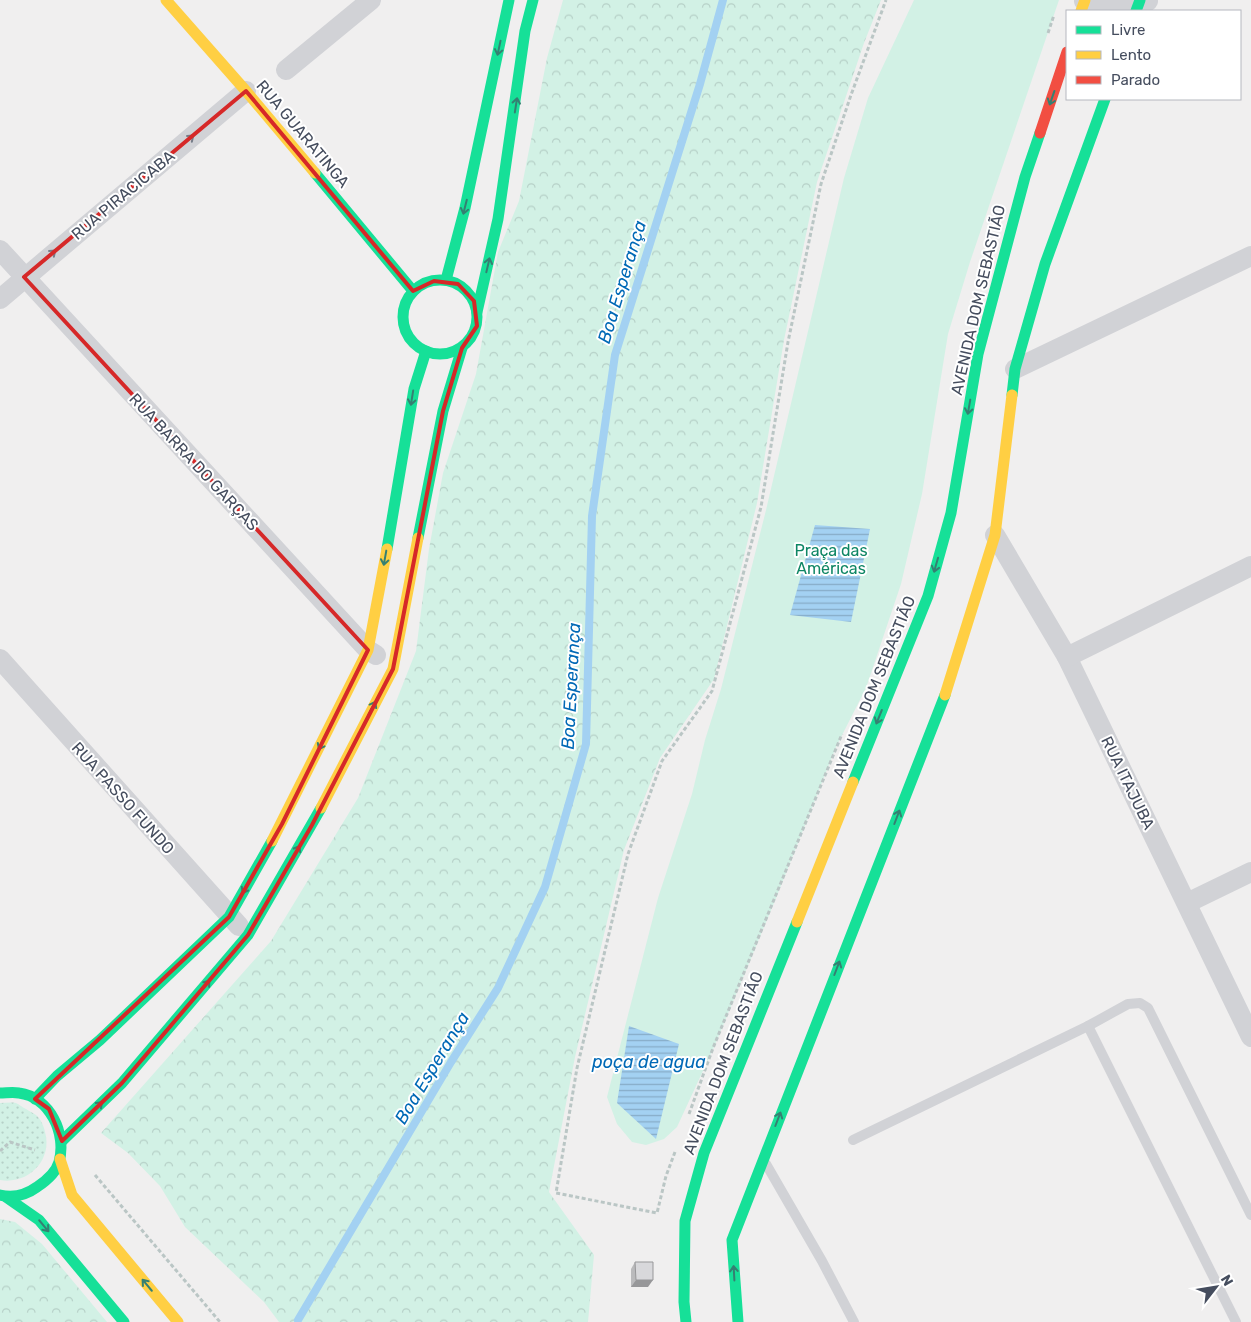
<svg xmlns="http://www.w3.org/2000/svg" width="1251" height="1322" font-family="Rubik,sans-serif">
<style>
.grass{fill:url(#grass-dots)}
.forest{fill:url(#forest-crowns)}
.green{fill:#d2f1e5}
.water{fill:url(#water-rules)}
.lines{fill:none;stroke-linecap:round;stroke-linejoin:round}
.stream{stroke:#a3d1f2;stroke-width:8}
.path{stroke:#bac6c5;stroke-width:3;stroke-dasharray:4 2.5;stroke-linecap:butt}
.lane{stroke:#d1d2d6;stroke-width:10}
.street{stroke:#d1d2d6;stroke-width:20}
.fast{stroke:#16e098;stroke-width:11}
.slow{stroke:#ffcf43;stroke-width:11}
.jam{stroke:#f24e42;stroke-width:11}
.wall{fill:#bababc}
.shaded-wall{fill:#979799}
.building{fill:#d8d8db;stroke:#979799}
.oneway{stroke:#358072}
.oneway2{stroke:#767c88}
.marked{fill:none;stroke:#d62828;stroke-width:4;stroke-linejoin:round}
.labels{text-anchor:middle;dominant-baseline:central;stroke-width:4;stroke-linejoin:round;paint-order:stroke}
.street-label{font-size:16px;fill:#454d5e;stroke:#fff}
.park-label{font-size:16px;fill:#0e8664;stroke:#fff}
.water-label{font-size:18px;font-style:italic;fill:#0069b6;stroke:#fff}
</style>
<defs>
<pattern id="grass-dots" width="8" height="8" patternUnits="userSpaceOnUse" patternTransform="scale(1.25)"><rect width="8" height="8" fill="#d2f1e5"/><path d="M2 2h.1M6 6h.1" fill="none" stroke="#b6d0c7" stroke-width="1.8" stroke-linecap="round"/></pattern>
<pattern id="forest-crowns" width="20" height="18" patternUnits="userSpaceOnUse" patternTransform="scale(1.25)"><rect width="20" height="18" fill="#d2f1e5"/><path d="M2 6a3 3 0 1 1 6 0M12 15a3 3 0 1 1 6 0" fill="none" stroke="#b6d0c7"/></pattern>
<pattern id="water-rules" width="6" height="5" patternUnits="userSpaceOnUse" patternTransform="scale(1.25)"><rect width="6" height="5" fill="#a3d1f2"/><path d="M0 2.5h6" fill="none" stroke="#87acc7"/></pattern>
</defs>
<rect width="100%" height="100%" fill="#f0efef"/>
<!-- grass -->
<path class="grass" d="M0,1103C5,1103 11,1102 16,1103C19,1104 23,1108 26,1109C29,1111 33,1113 36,1115C41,1119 44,1127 45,1132C53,1160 28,1185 0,1180Z"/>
<!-- forest -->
<g class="forest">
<polygon points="563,0 881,0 864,43 817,182 784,340 757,503 714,679 660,758 624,850 575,1057 549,1192 594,1255 588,1322 279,1322 264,1302 185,1227 160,1186 128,1153 101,1133 271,941 358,798 416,651 429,549 443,473 476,374 498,252 519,201 547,58"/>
<polygon points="0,1219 15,1222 42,1244 107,1322 0,1322"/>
</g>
<!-- green -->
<polygon class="green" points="914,0 1059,0 970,262 948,334 922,494 901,584 866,688 836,747 776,898 714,1047 677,1127 664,1139 646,1145 632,1142 617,1124 607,1097 658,898 692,794 705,740 721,689 766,510 844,178 868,98"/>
<!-- water -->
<g class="water">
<polygon points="815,525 870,529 851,622 790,615"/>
<polygon points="629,1026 679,1044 656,1139 617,1103"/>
</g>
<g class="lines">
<!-- stream -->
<polyline class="stream" points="298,1320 451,1062 498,988 545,887 586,744 592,516 615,355 700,84 723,0"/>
<!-- path -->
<g class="path">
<polyline points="1048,33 1054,15"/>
<polyline points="689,1114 713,1048 842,734"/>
<polyline points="0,1151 10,1142 35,1150"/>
<polyline points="675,1152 666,1176 657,1213 556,1193 577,1068 628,854 662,761 712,691 761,507 788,342 821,184 851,95 886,0"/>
<polyline points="95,1175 220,1322"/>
</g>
<!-- lane -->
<g class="lane">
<polyline points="1088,1026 1236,1322"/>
<polyline points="853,1140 1088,1026 1128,1004 1140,1003 1148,1008 1251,1215"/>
<polyline points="766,1164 822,1261 854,1322"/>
</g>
<!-- street -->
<g class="street">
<path d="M1084,1C1113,11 1119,14 1148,1"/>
<polyline points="286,70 371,0"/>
<polyline points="0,250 368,650 376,655"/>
<polyline points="0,299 246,91"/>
<polyline points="1015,369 1251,256"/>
<polyline points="995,535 1067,657 1251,1037"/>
<polyline points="1067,657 1251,566"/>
<polyline points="0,659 239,926"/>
<polyline points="1187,903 1251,872"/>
</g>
<!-- fast -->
<g class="fast">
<polyline points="1136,11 1140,0"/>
<polyline points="315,173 413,291"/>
<polyline points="446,280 465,208 509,0"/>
<circle cx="440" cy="317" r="37"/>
<polyline points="477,312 498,219 525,31 533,0"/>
<polyline points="1012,395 1015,369 1045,264 1105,99"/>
<polyline points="418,538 443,411 462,348"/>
<polyline points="387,549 414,389 426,351"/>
<polyline points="853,782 928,596 951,513 978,354 1025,177 1040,133"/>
<path d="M0,1093C6,1093 13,1092 19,1093C50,1097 67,1134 59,1162C56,1173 46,1181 37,1187C26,1195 13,1198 0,1195"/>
<polyline points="35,1099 57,1076 100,1040 229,917 272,841"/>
<polyline points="62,1141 122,1083 248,935 321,808"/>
<polyline points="6,1197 39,1220 124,1322"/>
<polyline points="686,1322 684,1302 685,1221 704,1153 797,922"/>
<polyline points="738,1322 732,1240 945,695"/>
</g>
<!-- slow -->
<g class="slow">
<polyline points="166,0 246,91 315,173"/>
<polyline points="1081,11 1085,0"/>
<polyline points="945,695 995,535 1012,395"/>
<polyline points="321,808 393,669 418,538"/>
<polyline points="272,841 368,650 387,549"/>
<polyline points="797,922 853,782"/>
<polyline points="60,1159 72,1195 178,1322"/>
</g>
<!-- jam -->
<polyline class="jam" points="1040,133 1067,52"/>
</g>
<!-- wall -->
<polygon class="wall" points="635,1262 648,1287 631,1287 631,1269"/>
<!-- shaded-wall -->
<polygon class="shaded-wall" points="636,1280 653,1280 648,1287 631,1287"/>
<!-- building -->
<polygon class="building" points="635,1262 653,1262 653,1280 636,1280"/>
<!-- one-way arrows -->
<defs><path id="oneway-shaft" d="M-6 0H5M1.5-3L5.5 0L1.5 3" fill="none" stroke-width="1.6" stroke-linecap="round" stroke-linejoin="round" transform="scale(1.25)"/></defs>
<g class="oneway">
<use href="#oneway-shaft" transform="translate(499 48) rotate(102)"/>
<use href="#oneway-shaft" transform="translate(1052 98) rotate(109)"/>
<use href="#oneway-shaft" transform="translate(516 105) rotate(-81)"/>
<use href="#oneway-shaft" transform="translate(465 207) rotate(104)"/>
<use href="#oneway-shaft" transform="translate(488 265) rotate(-77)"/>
<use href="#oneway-shaft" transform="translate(412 398) rotate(99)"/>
<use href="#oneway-shaft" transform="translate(969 407) rotate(100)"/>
<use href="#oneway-shaft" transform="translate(385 558) rotate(100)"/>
<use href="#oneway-shaft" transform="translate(936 565) rotate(106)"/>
<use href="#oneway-shaft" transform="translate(372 708) rotate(-62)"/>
<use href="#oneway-shaft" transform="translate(879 717) rotate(112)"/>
<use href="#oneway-shaft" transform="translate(322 743) rotate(116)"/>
<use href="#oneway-shaft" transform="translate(897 817) rotate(-69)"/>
<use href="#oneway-shaft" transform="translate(296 852) rotate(-60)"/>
<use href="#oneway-shaft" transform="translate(246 887) rotate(120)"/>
<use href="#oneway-shaft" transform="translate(837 968) rotate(-69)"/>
<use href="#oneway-shaft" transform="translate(205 986) rotate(-51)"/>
<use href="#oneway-shaft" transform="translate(97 1107) rotate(-44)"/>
<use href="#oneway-shaft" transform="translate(778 1119) rotate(-69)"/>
<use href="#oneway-shaft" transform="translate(44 1226) rotate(50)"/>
<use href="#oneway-shaft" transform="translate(734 1273) rotate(-93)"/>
<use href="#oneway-shaft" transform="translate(147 1285) rotate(-130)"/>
</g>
<g class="oneway2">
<use href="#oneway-shaft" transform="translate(188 140) rotate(-40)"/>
<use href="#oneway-shaft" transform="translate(50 255) rotate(-40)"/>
</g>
<!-- marked area -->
<path class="marked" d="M246,91L413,291L434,281L458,284L474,301L477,326L462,348L443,411L393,669L312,825L248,935L122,1083L62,1141L49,1109L35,1099L229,917L282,824L368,650L24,277Z"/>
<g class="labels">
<!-- street labels -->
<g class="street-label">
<text transform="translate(303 134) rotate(50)">RUA GUARATINGA</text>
<text transform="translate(123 195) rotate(-40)">RUA PIRACICABA</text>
<text transform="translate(978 300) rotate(-77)">AVENIDA DOM SEBASTIÃO</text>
<text transform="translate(194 462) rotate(47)">RUA BARRA DO GARÇAS</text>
<text transform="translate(874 687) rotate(-68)">AVENIDA DOM SEBASTIÃO</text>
<text transform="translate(1128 783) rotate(64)">RUA ITAJUBA</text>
<text transform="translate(123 798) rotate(48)">RUA PASSO FUNDO</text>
<text transform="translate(723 1063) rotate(-69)">AVENIDA DOM SEBASTIÃO</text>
</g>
<!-- park labels -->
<g class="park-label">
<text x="831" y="550">Praça das<tspan x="831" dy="18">Américas</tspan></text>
</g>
<!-- water labels -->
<g class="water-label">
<text transform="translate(622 282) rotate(-73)">Boa Esperança</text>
<text transform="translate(571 686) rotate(-87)">Boa Esperança</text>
<text x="649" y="1062">poça de agua</text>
<text transform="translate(432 1068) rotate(-59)">Boa Esperança</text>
</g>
</g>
<!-- legend -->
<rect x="1066" y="10" width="175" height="90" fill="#ffffff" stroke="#b5b8bf"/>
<rect x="1076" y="26" width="25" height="8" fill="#16e098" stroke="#b5b8bf"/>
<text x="1111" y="35" font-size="15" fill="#454d5e">Livre</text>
<rect x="1076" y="51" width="25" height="8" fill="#ffcf43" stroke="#b5b8bf"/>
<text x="1111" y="60" font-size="15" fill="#454d5e">Lento</text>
<rect x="1076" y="76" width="25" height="8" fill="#f24e42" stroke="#b5b8bf"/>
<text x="1111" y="85" font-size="15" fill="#454d5e">Parado</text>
<!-- north arrow -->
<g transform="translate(1216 1287) rotate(59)" stroke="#ffffff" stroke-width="4" paint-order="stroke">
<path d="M0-4L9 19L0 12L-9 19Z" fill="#454d5e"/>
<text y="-8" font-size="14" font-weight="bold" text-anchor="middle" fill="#454d5e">N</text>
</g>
</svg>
